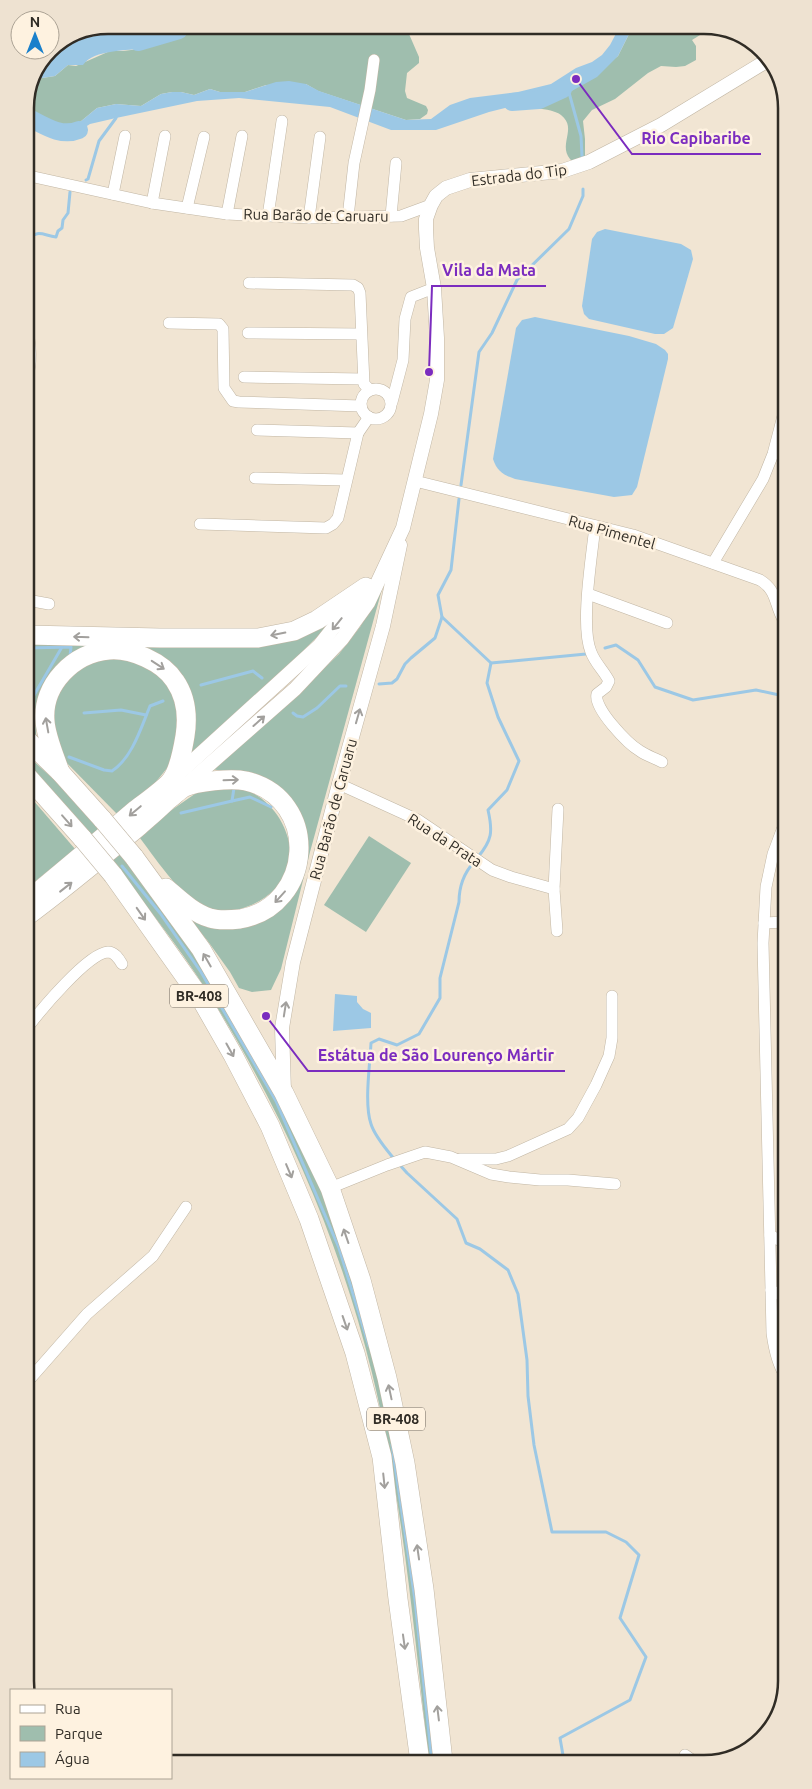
<svg xmlns="http://www.w3.org/2000/svg" width="812" height="1789" font-family="Ubuntu,sans-serif">
<style>
.green{fill:#9fbeae}
.water{fill:#9cc8e5}
.lines{fill:none;stroke-linecap:round;stroke-linejoin:round}
.stream{stroke:#9cc8e5;stroke-width:3}
.river{stroke:#9cc8e5;stroke-width:18}
.minor-casing{stroke:#c1b6a4;stroke-width:12}
.tertiary-casing{stroke:#c1b6a4;stroke-width:15}
.trunk-casing{stroke:#c1b6a4;stroke-width:20}
.minor{stroke:#fff;stroke-width:11}
.tertiary{stroke:#fff;stroke-width:14}
.trunk{stroke:#fff;stroke-width:19}
.trunk-bridge-casing{stroke:#c1b6a4;stroke-width:20;stroke-linecap:butt}
.trunk-bridge{stroke:#fff;stroke-width:19}
.oneway{stroke:#a2a09d}
.labels{text-anchor:middle;dominant-baseline:central;stroke-width:5;stroke-linejoin:round;paint-order:stroke}
.shield{fill:#fef2e0;stroke:#6e675d;stroke-width:1}
.shield-label{font-size:14px;font-weight:bold;fill:#302c25}
.street-label{font-size:15px;fill:#302c25;stroke:#fef2e0}
.rim{fill:none;stroke:#302c25;stroke-width:2.5}
.leader{fill:none;stroke:#7b2cbf;stroke-width:2}
.callout-dot{fill:#7b2cbf;stroke:#fef2e0;stroke-width:2}
.callout-label{font-size:16px;text-anchor:middle;font-weight:bold;fill:#7b2cbf;stroke:#fef2e0;stroke-width:5;stroke-linejoin:round;paint-order:stroke}
</style>
<rect width="100%" height="100%" fill="#f1e5d3"/>
<!-- green -->
<g class="green">
<path d="M710,25L713,27L692,40L696,46V60L685,66L676,67L661,66L648,73L615,99L592,110L583,121L585,139V158L573,162C555,146 579,129 561,115C551,107 523,108 510,107L570,92L618,56L633,26Z"/>
<polygon points="397,28 403,33 409,34 419,57 419,63 407,73 405,91 407,98 426,106 428,110 427,114 420,119 406,120 318,91 306,84 266,85 245,92 220,92 210,89 194,95 181,92 172,92 161,94 141,106 116,104 97,108 80,122 70,125 62,125 43,121 25,112 25,103 36,79 55,76 68,65 76,66 110,51 123,51 147,48 162,38 158,32 166,30"/>
<polygon points="382,589 310,852 281,969 271,990 252,992 239,988 230,972 207,940 188,918 238,928 254,925 283,903 299,825 232,772 210,769 302,689 339,654 360,627"/>
<polygon points="339,615 287,667 190,754 196,726 192,697 128,647 55,670 39,694 35,722 37,743 27,734 27,643 247,648 283,642 318,630"/>
<polygon points="96,658 133,659 169,682 182,719 172,762 155,783 117,814 60,756 49,714 63,681"/>
<polygon points="27,755 75,799 102,827 91,840 27,773"/>
<path d="M202,789C214,789 228,787 240,789C273,794 300,841 287,872C275,900 231,921 203,907C180,896 153,855 137,834Z"/>
<polygon points="27,793 75,849 27,888"/>
<polygon points="369,836 411,863 366,932 324,905"/>
<path d="M117,849L191,948L256,1053L318,1180L343,1243L387,1396L439,1761L429,1762C414,1632 403,1500 372,1373C339,1237 281,1108 207,991C177,944 142,900 108,856Z"/>
</g>
<!-- water -->
<g class="water">
<polygon points="620,26 633,26 618,56 597,77 570,92 489,112 436,130 391,130 330,107 239,98 197,101 116,118 90,124 76,133 60,133 46,127 25,130 25,112 43,121 62,125 70,125 80,122 97,108 116,104 141,106 161,94 172,92 181,92 194,95 210,89 220,92 245,92 276,82 289,81 306,84 319,91 406,120 431,119 450,105 470,98 518,92 551,84 576,68 592,62 602,55 610,45"/>
<path d="M405,28H457C440,34 421,38 405,28Z"/>
<path d="M166,30L158,32L162,38C157,41 151,47 145,48C128,51 94,49 83,65H68L55,76L36,79L50,49L77,31Z"/>
<polygon points="605,229 681,244 691,250 693,259 673,328 664,334 655,334 589,319 584,314 582,306 592,239 597,232"/>
<path d="M535,317L629,336L656,344L665,350L668,354V359L637,487L632,495L614,497L515,479C503,475 497,471 493,459L516,328L522,320Z"/>
<polygon points="335,994 357,996 357,1002 363,1009 371,1013 371,1028 333,1031"/>
</g>
<g class="lines">
<!-- stream -->
<g class="stream">
<polyline points="568,89 581,136 582,156"/>
<polyline points="86,180 88,179 99,141 116,118 117,114"/>
<path d="M26,240C39,229 42,235 56,237L58,231L62,228L63,220L68,213L70,192"/>
<polyline points="461,485 479,352 492,333 517,280 569,229 583,196 583,189"/>
<path d="M459,499L451,570L438,595L442,617L491,663L487,683L498,717L519,761L507,790L488,810C493,832 492,840 478,857"/>
<polyline points="27,648 71,647 70,656"/>
<polyline points="605,648 616,645 638,660 655,687 693,700 756,690 784,696"/>
<polyline points="491,663 586,654"/>
<polyline points="379,684 392,683 397,679 405,664 411,658 435,638 442,617"/>
<polyline points="201,685 253,671 262,678"/>
<polyline points="32,706 30,702 62,647"/>
<polyline points="84,713 121,710 146,715"/>
<polyline points="293,713 297,716 303,717 317,708 340,686 346,686"/>
<path d="M69,757L104,770L112,771C132,758 141,728 150,706L163,701"/>
<polyline points="232,801 250,797 271,807"/>
<polyline points="181,813 232,801 234,788"/>
<polyline points="122,866 160,913 201,972 276,1101 339,1248 369,1346"/>
<path d="M395,1160C387,1150 375,1137 371,1124C364,1104 370,1065 371,1043L379,1039L397,1045L419,1034L440,998V978L459,902C459,887 464,873 474,862"/>
<polyline points="399,1164 407,1173 457,1219 466,1243 480,1249 508,1270 518,1294 527,1360 528,1396 534,1445 552,1532 606,1532 626,1542 639,1555 620,1618 646,1657 630,1700 560,1738 564,1761"/>
<polyline points="392,1445 415,1600 432,1762"/>
</g>
<!-- river -->
<g class="river">
<polyline points="138,42 179,30"/>
<polyline points="512,102 539,100 563,89"/>
<path d="M25,116C42,124 60,138 79,130"/>
</g>
<!-- minor casing -->
<g class="minor-casing">
<g id="minor">
<polyline points="25,175 152,203 227,214 309,218 401,216 431,205"/>
<polyline points="113,194 125,136"/>
<polyline points="152,203 165,136"/>
<polyline points="187,208 204,137"/>
<polyline points="227,214 242,136"/>
<polyline points="268,216 282,121"/>
<polyline points="391,216 396,163"/>
<polyline points="348,217 354,163 370,90 374,60"/>
<polyline points="309,218 320,137"/>
<polyline points="249,283 353,285 358,288 360,293 364,384 370,390"/>
<path d="M26,317C29,339 34,360 26,381"/>
<polyline points="169,323 219,324 223,329 224,388 233,401 239,402 361,406"/>
<polyline points="248,333 361,334"/>
<polyline points="244,377 363,379"/>
<circle cx="376" cy="404" r="15"/>
<polyline points="392,402 403,360 405,319 411,297 434,288"/>
<polyline points="257,430 358,433"/>
<polyline points="255,478 346,480"/>
<path d="M415,481L633,535L760,580C778,591 774,605 784,621"/>
<polyline points="200,524 326,528 333,524 338,518 358,433 369,417"/>
<path d="M595,526C592,555 580,626 591,652C595,663 604,671 609,681L606,687L597,694C593,708 628,744 640,751C647,756 655,758 662,762"/>
<polyline points="713,563 763,479 773,454 783,416"/>
<polyline points="588,594 667,623"/>
<polyline points="27,600 49,604"/>
<polyline points="339,784 418,820 492,870 511,877 554,889"/>
<path d="M785,822L773,854L766,887L763,943L772,1333C774,1348 777,1364 786,1377"/>
<polyline points="764,923 785,922"/>
<polyline points="557,931 554,889 558,809"/>
<path d="M28,1027C40,1011 88,953 108,952C115,952 119,959 122,964"/>
<polyline points="460,1159 496,1159 508,1156 568,1129 578,1118 596,1085 609,1056 612,1038 612,996"/>
<polyline points="330,1188 387,1165 425,1152 451,1157 491,1174 509,1177 540,1180 568,1180 615,1184"/>
<polyline points="770,1235 786,1244"/>
<polyline points="771,1290 786,1298"/>
<polyline points="29,1380 87,1314 153,1256 186,1207"/>
<polyline points="685,1755 692,1760"/>
</g>
</g>
<!-- tertiary casing -->
<g class="tertiary-casing">
<g id="tertiary">
<polyline points="175,777 319,646 357,598"/>
<polyline points="186,785 295,689 342,639 368,603 403,528 431,414 437,380 437,338 434,288 427,248 426,229 426,219 431,205 436,196 446,188 470,180 562,171 589,162 661,125 768,60"/>
<polyline points="284,1092 282,1028 293,962 339,784 383,626 400,545"/>
</g>
</g>
<!-- trunk casing -->
<g class="trunk-casing">
<g id="trunk">
<polyline points="27,635 160,638 258,638 294,631 317,620 366,587"/>
<polyline points="27,740 60,772 103,820"/>
<polyline points="27,776 83,839"/>
<polyline points="134,857 201,949 284,1093 330,1188 361,1280 387,1378 405,1463 424,1589 443,1761"/>
<polyline points="113,875 201,999 233,1055 270,1126 309,1219 355,1353 382,1457 398,1599 420,1762"/>
<path d="M27,901C63,871 99,841 134,811C143,804 167,787 172,779C179,769 183,748 185,736C188,717 186,697 175,681C163,662 131,648 109,650C73,653 42,685 45,721C46,737 55,757 60,772"/>
<path d="M27,916C65,888 101,858 137,828C147,819 158,810 168,800C173,797 178,791 183,788C196,781 232,778 246,781C321,799 314,906 240,919C230,920 219,921 210,918C193,913 179,899 166,888"/>
</g>
</g>
<!-- minor -->
<use href="#minor" class="minor"/>
<!-- tertiary -->
<use href="#tertiary" class="tertiary"/>
<!-- trunk -->
<use href="#trunk" class="trunk"/>
<!-- trunk-bridge casing -->
<g class="trunk-bridge-casing">
<g id="trunk-bridge">
<polyline points="103,820 134,857"/>
<polyline points="83,839 113,875"/>
</g>
</g>
<!-- trunk-bridge -->
<use href="#trunk-bridge" class="trunk-bridge"/>
</g>
<!-- one-way arrows -->
<defs><path id="oneway-shaft" d="M-6 0H5M1.5-3L5.5 0L1.5 3" fill="none" stroke-width="1.6" stroke-linecap="round" stroke-linejoin="round" transform="scale(1.25)"/></defs>
<g class="oneway">
<use href="#oneway-shaft" transform="translate(337 624) rotate(129)"/>
<use href="#oneway-shaft" transform="translate(278 634) rotate(169)"/>
<use href="#oneway-shaft" transform="translate(81 637) rotate(-178)"/>
<use href="#oneway-shaft" transform="translate(158 665) rotate(33)"/>
<use href="#oneway-shaft" transform="translate(358 716) rotate(-74)"/>
<use href="#oneway-shaft" transform="translate(259 721) rotate(-42)"/>
<use href="#oneway-shaft" transform="translate(47 725) rotate(-100)"/>
<use href="#oneway-shaft" transform="translate(231 780) rotate(-2)"/>
<use href="#oneway-shaft" transform="translate(135 811) rotate(140)"/>
<use href="#oneway-shaft" transform="translate(67 821) rotate(49)"/>
<use href="#oneway-shaft" transform="translate(66 887) rotate(-38)"/>
<use href="#oneway-shaft" transform="translate(280 897) rotate(132)"/>
<use href="#oneway-shaft" transform="translate(141 914) rotate(55)"/>
<use href="#oneway-shaft" transform="translate(207 960) rotate(-120)"/>
<use href="#oneway-shaft" transform="translate(285 1009) rotate(-81)"/>
<use href="#oneway-shaft" transform="translate(230 1050) rotate(61)"/>
<use href="#oneway-shaft" transform="translate(289 1171) rotate(67)"/>
<use href="#oneway-shaft" transform="translate(346 1236) rotate(-109)"/>
<use href="#oneway-shaft" transform="translate(345 1323) rotate(71)"/>
<use href="#oneway-shaft" transform="translate(390 1392) rotate(-102)"/>
<use href="#oneway-shaft" transform="translate(384 1481) rotate(84)"/>
<use href="#oneway-shaft" transform="translate(418 1552) rotate(-98)"/>
<use href="#oneway-shaft" transform="translate(404 1642) rotate(82)"/>
<use href="#oneway-shaft" transform="translate(438 1713) rotate(-97)"/>
</g>
<g class="labels">
<!-- shield labels -->
<g class="shield">
<rect x="170" y="984.5" width="58" height="23" rx="4"/>
<rect x="367" y="1407.5" width="58" height="23" rx="4"/>
</g>
<g class="shield-label">
<text x="199" y="996">BR-408</text>
<text x="396" y="1419">BR-408</text>
</g>
<!-- street labels -->
<g class="street-label">
<text transform="translate(519 175) rotate(-7)">Estrada do Tip</text>
<text transform="translate(316 215) rotate(1)">Rua Barão de Caruaru</text>
<text transform="translate(612 532) rotate(16)">Rua Pimentel</text>
<text transform="translate(333 809) rotate(-75)">Rua Barão de Caruaru</text>
<text transform="translate(445 840) rotate(33)">Rua da Prata</text>
</g>
</g>
<!-- crop -->
<path d="M0 0H812V1789H0ZM108 34H704A74 74 0 0 1 778 108V1681A74 74 0 0 1 704 1755H108A74 74 0 0 1 34 1681V108A74 74 0 0 1 108 34Z" fill="#eee2d1" fill-rule="evenodd"/>
<path class="rim" d="M108 34H704A74 74 0 0 1 778 108V1681A74 74 0 0 1 704 1755H108A74 74 0 0 1 34 1681V108A74 74 0 0 1 108 34Z"/>
<!-- callouts -->
<path class="leader" d="M576 79L632 154H761M429 372L432 286H546M266 1016L308 1071H565"/>
<g class="callout-dot">
<circle cx="576" cy="79" r="5"/>
<circle cx="429" cy="372" r="5"/>
<circle cx="266" cy="1016" r="5"/>
</g>
<g class="callout-label">
<text x="696" y="144">Rio Capibaribe</text>
<text x="489" y="276">Vila da Mata</text>
<text x="436" y="1061">Estátua de São Lourenço Mártir</text>
</g>
<!-- legend -->
<rect x="10" y="1689" width="162" height="90" fill="#fef2e0" stroke="#aca395"/>
<rect x="20" y="1705" width="25" height="8" fill="#ffffff" stroke="#aca395"/>
<text x="55" y="1714" font-size="15" fill="#302c25">Rua</text>
<rect x="20" y="1726" width="25" height="15" fill="#9fbeae" stroke="#aca395"/>
<text x="55" y="1739" font-size="15" fill="#302c25">Parque</text>
<rect x="20" y="1752" width="25" height="15" fill="#9cc8e5" stroke="#aca395"/>
<text x="55" y="1764" font-size="15" fill="#302c25">Água</text>
<!-- north arrow -->
<g transform="translate(35 35)"><circle r="24" fill="#fef2e0" stroke="#aca395"/>
<path d="M0-4L9 19L0 12L-9 19Z" fill="#1a80cb"/>
<text y="-8" font-size="14" font-weight="bold" text-anchor="middle" fill="#302c25">N</text>
</g>
</svg>
